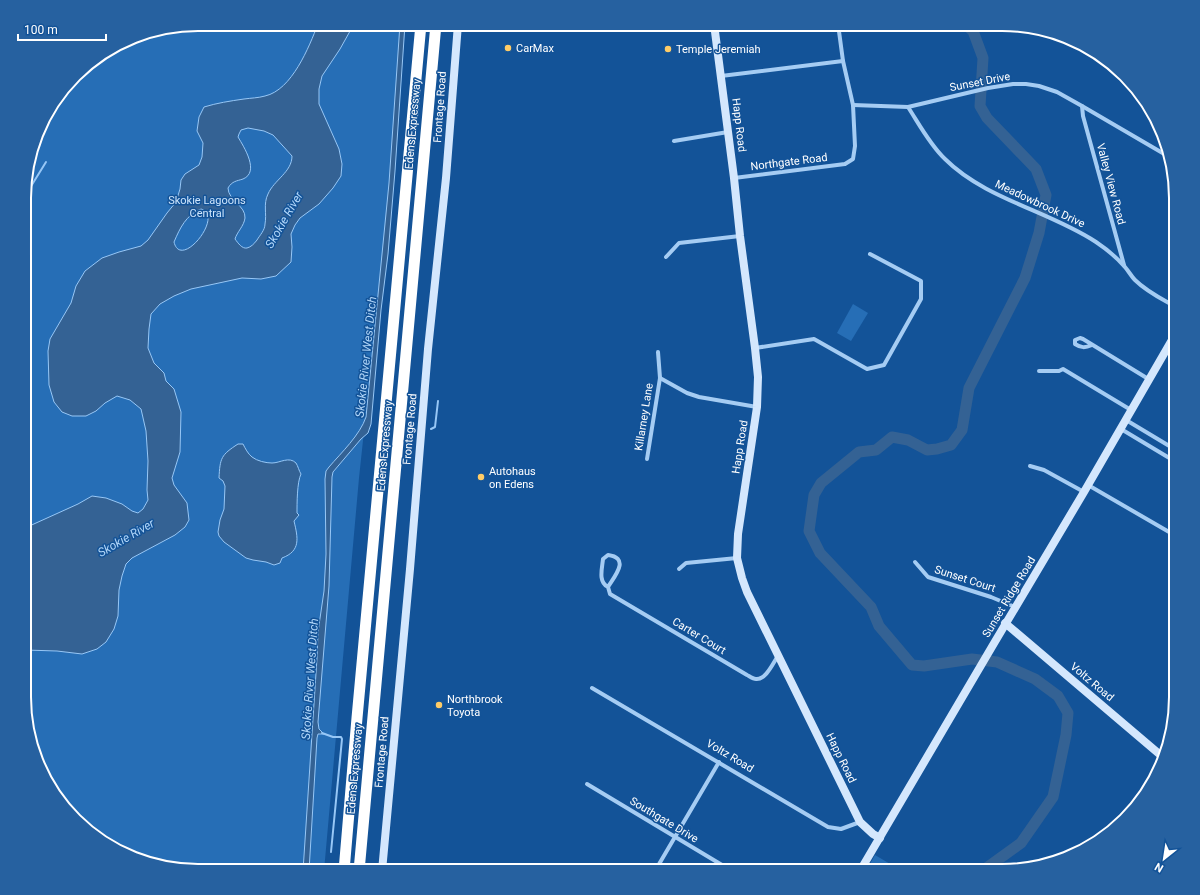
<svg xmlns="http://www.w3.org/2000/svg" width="1200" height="895" font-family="Roboto,sans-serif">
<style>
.green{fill:#266eb6}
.water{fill:#346294;stroke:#97c7f6;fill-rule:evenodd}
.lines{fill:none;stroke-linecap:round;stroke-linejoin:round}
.stream{stroke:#97c7f6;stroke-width:2}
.river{stroke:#346294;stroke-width:11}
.street{stroke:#a5ccf3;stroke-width:4}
.secondary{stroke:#d4e7fd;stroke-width:8}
.highway{stroke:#fff;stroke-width:11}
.poi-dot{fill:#ffcc67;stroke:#135398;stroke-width:1.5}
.labels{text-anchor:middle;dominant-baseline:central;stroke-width:3;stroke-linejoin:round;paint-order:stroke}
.poi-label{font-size:11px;fill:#fff;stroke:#135398;text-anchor:start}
.street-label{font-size:11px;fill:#fff;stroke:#135398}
.park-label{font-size:11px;fill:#cde5fd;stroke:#135398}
.water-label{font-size:12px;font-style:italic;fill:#b1d6f9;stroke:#135398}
.rim{fill:none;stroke:#fff;stroke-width:2}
</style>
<rect width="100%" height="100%" fill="#135398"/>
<!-- green -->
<g class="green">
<polygon points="198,24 402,24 391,177 359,478 324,871 186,871 131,858 83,828 42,774 24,709 26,175 47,111 83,67 142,33"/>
<polygon points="853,304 868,313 851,341 837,333"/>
<polygon points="875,855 902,871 866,871"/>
</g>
<!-- water -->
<g class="water">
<path d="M318,24H354L340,49L322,76L319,89V104L339,149L342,164L341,176L333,188L319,204L300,218L295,225L291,234L292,247L291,262L276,276L261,279L242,278L191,289L174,296L160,304L151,314L149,329L148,348L154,363L164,373L166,381L174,389L181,412L180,452L172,478L174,485L187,503L189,520L185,527L175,535L132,558L126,564L122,576L119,590L118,616L114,629L106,642L97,649L82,654L57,651L25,650V528L78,504L92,496L106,498L122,504L132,511L138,513L143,509L148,500L147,490L148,461L146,431L141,409L130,400L117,396L105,403L96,411L86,416H72L62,412L54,402L49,385L48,351L50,339L71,303L76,286L85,271L102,258L119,252L141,246L148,240L167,213L176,202L180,189L181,180L185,174L199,165L202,157L203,143L197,131L199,117L204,107C217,103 230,101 244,99C251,98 258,98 265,96C292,90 309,47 318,24ZM248,128L264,131L273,135L292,156C292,172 274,180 268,194C263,204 267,214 265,224C265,230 260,235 257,240C254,244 251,247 247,248C242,249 238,243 235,239C237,232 244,226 245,218C246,206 228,200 228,188C232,181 237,181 243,179C260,172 244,147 238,137L239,134L241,130ZM201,209C225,215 181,271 174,242C180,228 186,215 201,209Z"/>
<path d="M400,24H405L395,171L388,254L381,310L371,424L368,433L361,439L333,472L332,477L329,586L318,722L319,729L324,734H318L317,738L309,871H303L317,658L318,632L324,591L326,554L325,479L326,471L329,467C341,453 360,435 366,417L389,183Z"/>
<path d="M238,444H243C245,448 248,454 252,457C257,461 266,463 272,463C280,463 289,456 296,463C298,466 299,471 301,474C297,482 297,504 297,513L299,515L294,521C298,538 301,551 282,558L280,563L274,565L266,562L253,560L246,558L224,542L219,536L218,532L220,520L224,509L225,486L223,481L219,478C220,458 221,455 238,444Z"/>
</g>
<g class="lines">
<!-- stream -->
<g class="stream">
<polyline points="25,196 46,162"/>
<polyline points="431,429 435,427 438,401"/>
<polyline points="322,733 333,737 341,737 342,739 331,852"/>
</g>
<!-- river -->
<polyline class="river" points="965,24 973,31 983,58 980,106 987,118 1036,169 1046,195 1039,233 1025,278 969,388 962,430 951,445 937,449 927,450 908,440 892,437 876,450 859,452 821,483 814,495 809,531 820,553 871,607 879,626 912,665 924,666 972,659 997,662 1035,679 1058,696 1068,713 1066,735 1053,797 1021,843 985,869 985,871"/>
<!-- street -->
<g class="street">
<polyline points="721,76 843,61"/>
<polyline points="853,105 908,107 988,88 1013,84 1026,84 1039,86 1057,92 1082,106 1166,155"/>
<polyline points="1082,106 1083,116 1124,265"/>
<path d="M908,107C919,124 930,145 945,159C985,199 1049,211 1096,242C1105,248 1117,258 1124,266C1128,270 1131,276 1135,280C1147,292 1162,299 1176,307"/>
<polyline points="674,141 728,132"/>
<polyline points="734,178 845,164 853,159 855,146 853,105 843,61 838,24"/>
<polyline points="666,257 679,243 740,236"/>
<path d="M1092,345C1085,348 1081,348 1075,344V340L1080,338L1083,339L1150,380"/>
<polyline points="755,348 814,339 867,369 884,365 921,299 921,281 870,254"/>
<polyline points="1039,371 1059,371 1063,369 1131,410"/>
<polyline points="660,378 687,393 699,397 757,407"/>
<polyline points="1126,420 1176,450"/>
<polyline points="1121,429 1176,462"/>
<polyline points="647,459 660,378 658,352"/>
<polyline points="1030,466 1044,470 1084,492"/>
<polyline points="1088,485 1176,536"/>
<polyline points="915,562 928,577 991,597 1015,607"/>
<polyline points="679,569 686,563 737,558"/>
<path d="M608,587C614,577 631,558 608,555L603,559C602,569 598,582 608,587L610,594L747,675C749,676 753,679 756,679C766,680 773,663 778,656"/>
<polyline points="592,688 828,827 841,829 860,822"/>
<polyline points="587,784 732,871"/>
<polyline points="655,871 719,762"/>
</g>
<!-- secondary -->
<g class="secondary">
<polyline points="714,24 734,178 740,236 755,348 758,377 757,407 738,534 737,558 742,578 747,592 860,822 873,834 880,838"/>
<polyline points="1005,623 1164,758"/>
<polyline points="382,871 410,569 428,349 446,178 458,24"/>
<polyline points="860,871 993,645 1084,492 1176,333"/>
</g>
<!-- highway -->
<g class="highway">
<polyline points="344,871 357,718 421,24"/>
<polyline points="359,871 436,24"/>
</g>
</g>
<!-- markers -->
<g class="poi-dot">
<circle cx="508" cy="48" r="4"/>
<circle cx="668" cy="49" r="4"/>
<circle cx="481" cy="477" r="4"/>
<circle cx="439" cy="705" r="4"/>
</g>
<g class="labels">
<!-- poi labels -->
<g class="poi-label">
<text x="516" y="48">CarMax</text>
<text x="676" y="49">Temple Jeremiah</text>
<text x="489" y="471">Autohaus<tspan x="489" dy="13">on Edens</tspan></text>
<text x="447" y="699">Northbrook<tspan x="447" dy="13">Toyota</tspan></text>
</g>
<!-- street labels -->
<g class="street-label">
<text transform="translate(980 82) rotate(-11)">Sunset Drive</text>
<text transform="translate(440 107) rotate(-86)">Frontage Road</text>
<text transform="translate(413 124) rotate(-85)">Edens Expressway</text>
<text transform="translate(739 125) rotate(83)">Happ Road</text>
<text transform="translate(789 162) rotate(-7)">Northgate Road</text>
<text transform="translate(1111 184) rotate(75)">Valley View Road</text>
<text transform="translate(1040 204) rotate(25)">Meadowbrook Drive</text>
<text transform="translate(644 417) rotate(-81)">Killarney Lane</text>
<text transform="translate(410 429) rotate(-85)">Frontage Road</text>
<text transform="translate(385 446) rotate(-85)">Edens Expressway</text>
<text transform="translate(740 447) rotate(-81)">Happ Road</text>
<text transform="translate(965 579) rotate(18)">Sunset Court</text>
<text transform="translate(1009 597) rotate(-59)">Sunset Ridge Road</text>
<text transform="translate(699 636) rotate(31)">Carter Court</text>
<text transform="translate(1092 682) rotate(40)">Voltz Road</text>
<text transform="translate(382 752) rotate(-85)">Frontage Road</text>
<text transform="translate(730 756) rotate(31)">Voltz Road</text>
<text transform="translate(841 758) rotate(64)">Happ Road</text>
<text transform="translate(355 769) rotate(-85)">Edens Expressway</text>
<text transform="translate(664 820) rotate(31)">Southgate Drive</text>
</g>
<!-- park labels -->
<g class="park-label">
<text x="207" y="200">Skokie Lagoons<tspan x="207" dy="13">Central</tspan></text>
</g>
<!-- water labels -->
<g class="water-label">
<text transform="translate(284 220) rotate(-60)">Skokie River</text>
<text transform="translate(366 357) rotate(-84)">Skokie River West Ditch</text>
<text transform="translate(126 538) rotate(-30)">Skokie River</text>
<text transform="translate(310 679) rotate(-86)">Skokie River West Ditch</text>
</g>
</g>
<!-- crop -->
<path d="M0 0H1200V895H0ZM198 31H1002A167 167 0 0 1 1169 198V697A167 167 0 0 1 1002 864H198A167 167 0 0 1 31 697V198A167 167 0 0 1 198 31Z" fill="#2661a0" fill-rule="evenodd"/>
<path class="rim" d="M198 31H1002A167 167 0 0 1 1169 198V697A167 167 0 0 1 1002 864H198A167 167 0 0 1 31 697V198A167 167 0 0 1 198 31Z"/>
<!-- north arrow -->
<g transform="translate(1164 859) rotate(210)" stroke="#135398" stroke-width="3" paint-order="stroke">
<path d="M0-3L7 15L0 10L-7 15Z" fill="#ffffff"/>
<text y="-6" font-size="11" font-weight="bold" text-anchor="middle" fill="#ffffff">N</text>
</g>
<!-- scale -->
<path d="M18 34v6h88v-6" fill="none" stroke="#ffffff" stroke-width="2"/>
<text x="24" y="34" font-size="12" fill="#ffffff" stroke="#135398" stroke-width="3" paint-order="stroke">100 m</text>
</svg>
